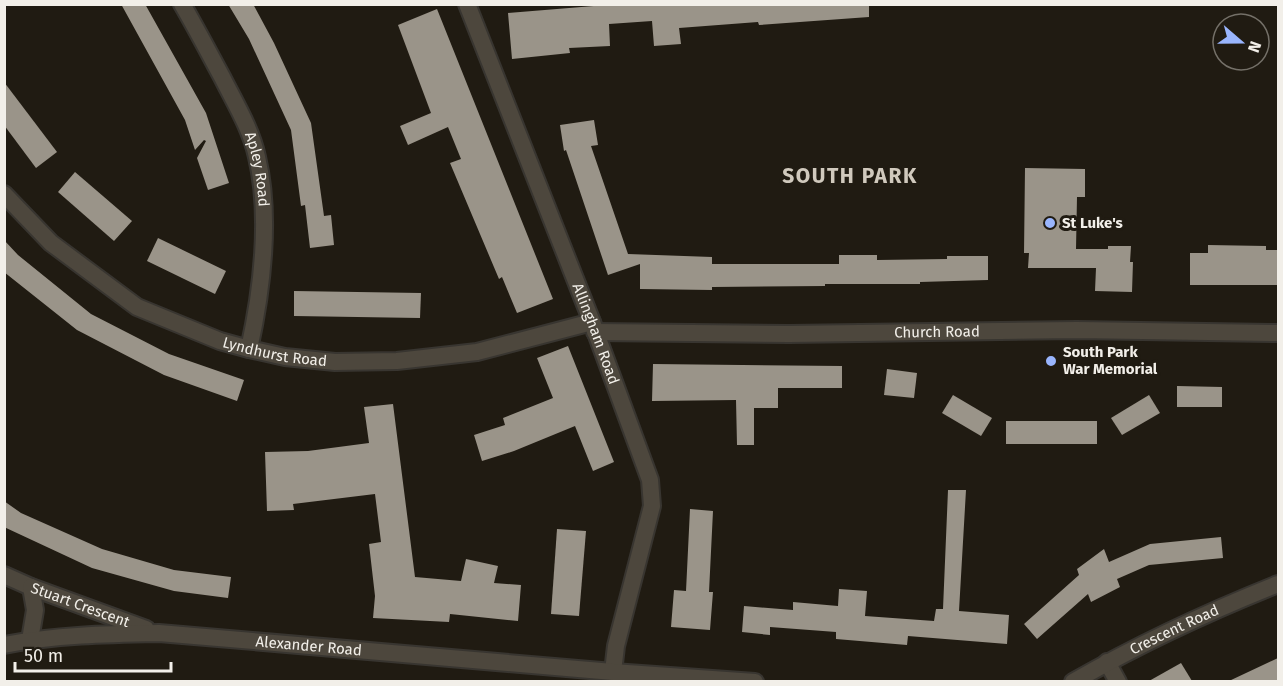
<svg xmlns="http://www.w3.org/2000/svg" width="1283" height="686" font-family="'Fira Sans',sans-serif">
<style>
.building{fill:#9a9489}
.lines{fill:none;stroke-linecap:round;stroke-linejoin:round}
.minor-casing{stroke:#383530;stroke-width:20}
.minor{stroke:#4d473d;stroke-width:16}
.poi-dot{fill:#99b5fd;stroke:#201b12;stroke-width:2}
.labels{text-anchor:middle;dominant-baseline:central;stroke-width:6;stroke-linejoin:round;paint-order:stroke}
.street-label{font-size:15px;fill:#f2efe9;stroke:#201b12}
.poi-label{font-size:15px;font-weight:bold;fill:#f2efe9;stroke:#201b12;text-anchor:start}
.district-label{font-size:21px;font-weight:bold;letter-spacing:1.5px;fill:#d0c9bd;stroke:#201b12}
</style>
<rect width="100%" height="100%" fill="#201b12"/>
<!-- building -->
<g class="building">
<polygon points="121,4 145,4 206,113 229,183 208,190 197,158 206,141 204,140 195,150 185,120"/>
<polygon points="228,4 253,4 274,43 311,123 324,216 331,215 334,245 310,248 305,205 301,206 291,130 249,39"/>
<polygon points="618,4 869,4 869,17 759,25 758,22 679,28 681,44 654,46 652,21 609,24 610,46 569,48 570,53 512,59 508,13"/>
<polygon points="437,9 553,299 517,313 502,277 499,279 450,163 461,159 448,127 408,145 400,126 431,113 398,25"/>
<polygon points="4,82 57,152 36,168 4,125"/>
<polygon points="594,120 598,145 591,146 628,254 712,257 712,264 839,264 839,255 877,255 877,260 947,259 947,256 988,256 988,280 920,282 920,284 825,284 825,286 712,287 712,290 640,289 640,264 608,275 566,150 564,151 560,125"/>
<polygon points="1025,168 1085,169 1085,197 1077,197 1076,249 1108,249 1108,246 1131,246 1130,262 1133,262 1132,292 1095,291 1096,268 1028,268 1029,253 1024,253"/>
<polygon points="75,172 132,221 114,241 58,192"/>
<polygon points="158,238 226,271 215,294 147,261"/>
<polygon points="4,240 18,255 91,314 169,354 244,380 237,401 164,375 77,330 4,272"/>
<polygon points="1208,245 1266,246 1266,250 1278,250 1278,285 1190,285 1190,253 1208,253"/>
<polygon points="294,291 421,293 420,318 294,316"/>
<polygon points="568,346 614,462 593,471 575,426 514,451 482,461 474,435 505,425 503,418 553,398 537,358"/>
<polygon points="653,364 842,366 842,388 778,388 778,408 754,408 754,445 737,445 736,400 652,401"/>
<polygon points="887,369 917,373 914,398 884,395"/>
<polygon points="1177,386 1222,387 1222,407 1177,407"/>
<polygon points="953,395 992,418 981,436 942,413"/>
<polygon points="1149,395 1160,413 1122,435 1111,418"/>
<polygon points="393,404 415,577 461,581 466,559 498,566 494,583 521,585 518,621 450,614 449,622 373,618 375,596 369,544 381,542 375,494 293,504 294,510 267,511 265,452 308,451 369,443 364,407"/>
<rect x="1006" y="421" width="91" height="23"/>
<polygon points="948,490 966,490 959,611 1009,615 1007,644 908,636 907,645 836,639 836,632 770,627 770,635 742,632 744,606 793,610 793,602 838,606 839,589 867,591 865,616 934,621 936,609 943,609"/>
<polygon points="4,501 21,513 102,549 174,570 231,577 228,598 174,591 92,568 4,527"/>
<polygon points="690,509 713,511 709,592 713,592 710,630 671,627 674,590 686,591"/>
<polygon points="557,529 586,531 579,616 551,614"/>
<polygon points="1221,537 1223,558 1149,565 1117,579 1120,587 1091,602 1088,594 1037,639 1024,624 1079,575 1077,569 1104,549 1109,562 1150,544"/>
<polygon points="1278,658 1278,681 1229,681"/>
<polygon points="1181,663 1192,681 1149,681"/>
</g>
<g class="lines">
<!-- minor casing -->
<g class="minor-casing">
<g id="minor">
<path id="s1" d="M182,4C196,28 209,53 222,77C235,103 251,129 257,157C271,216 262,291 249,349"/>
<path id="s2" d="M467,4L592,322L650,480L652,506L616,646L613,672"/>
<path id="s3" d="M4,194L51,243L137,307L220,341L249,349L285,357L335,362L397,361L477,352L592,322"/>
<path id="s4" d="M595,332L789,334L1077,330L1278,333"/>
<path id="s5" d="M4,575L31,587L146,629"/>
<polyline points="30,640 35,610 31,587"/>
<path id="s6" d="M4,645C55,635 107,634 159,633L613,672L755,682"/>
<polyline points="1107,662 1118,682"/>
<path id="s7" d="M1073,682C1139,644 1208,612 1278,584"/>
</g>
</g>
<!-- minor -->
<use href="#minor" class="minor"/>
</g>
<!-- markers -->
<g class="poi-dot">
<circle cx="1050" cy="223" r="6"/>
<circle cx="1051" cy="361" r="6"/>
</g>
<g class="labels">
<!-- street labels -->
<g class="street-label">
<text stroke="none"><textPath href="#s1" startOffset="183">Apley Road</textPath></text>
<text stroke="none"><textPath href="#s4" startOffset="342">Church Road</textPath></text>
<text stroke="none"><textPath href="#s2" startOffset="354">Allingham Road</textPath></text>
<text stroke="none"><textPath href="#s3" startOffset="321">Lyndhurst Road</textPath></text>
<text stroke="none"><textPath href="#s5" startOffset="82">Stuart Crescent</textPath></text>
<text stroke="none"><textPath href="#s7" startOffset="114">Crescent Road</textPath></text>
<text stroke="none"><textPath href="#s6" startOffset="306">Alexander Road</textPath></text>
</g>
<!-- poi labels -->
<g class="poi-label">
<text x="1062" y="223">St Luke's</text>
<text x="1063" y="352">South Park<tspan x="1063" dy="17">War Memorial</tspan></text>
</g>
<!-- district labels -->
<g class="district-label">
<text x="850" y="176">SOUTH PARK</text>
</g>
</g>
<!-- border -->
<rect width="1283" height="686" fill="none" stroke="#f2efe9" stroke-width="12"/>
<!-- north arrow -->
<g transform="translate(1241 42) rotate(110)"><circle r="28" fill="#201b12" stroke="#747068" stroke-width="1.5"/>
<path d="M0-4.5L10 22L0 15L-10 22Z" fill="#99b5fd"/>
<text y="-9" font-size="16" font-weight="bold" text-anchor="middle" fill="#f2efe9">N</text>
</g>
<!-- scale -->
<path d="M15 662v9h156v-9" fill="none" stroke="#f2efe9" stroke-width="3"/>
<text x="24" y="662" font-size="18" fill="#f2efe9" stroke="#201b12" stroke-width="4.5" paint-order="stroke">50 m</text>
</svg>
